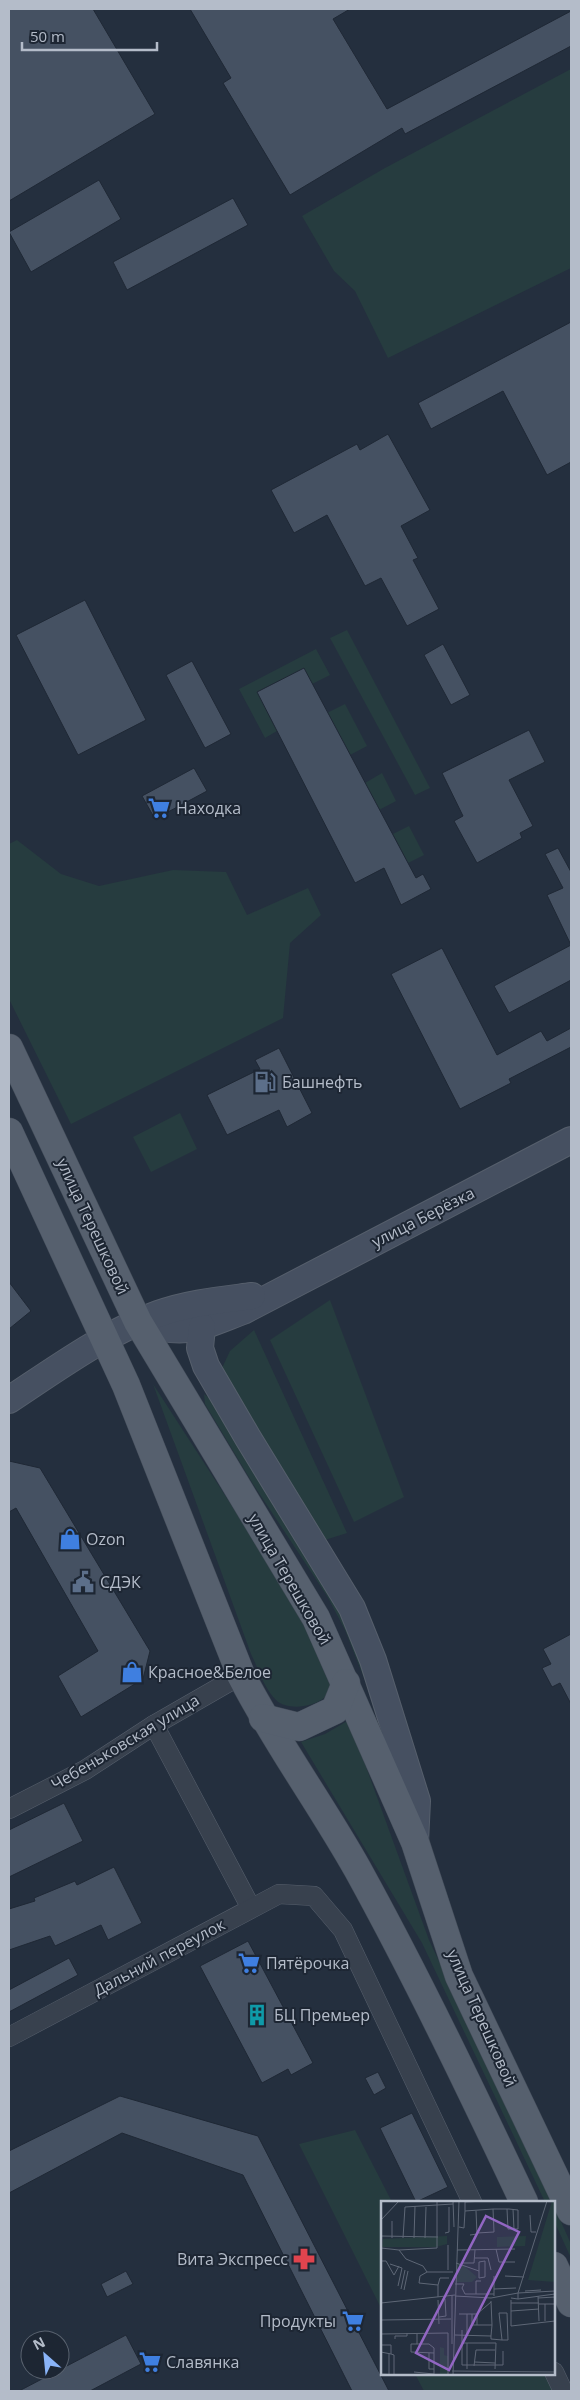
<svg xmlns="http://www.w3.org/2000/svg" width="580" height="2400" font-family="'Open Sans',sans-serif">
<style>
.green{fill:#263c3f}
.building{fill:#455162;stroke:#1f2835}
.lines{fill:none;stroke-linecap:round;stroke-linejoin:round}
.street-casing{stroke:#565f6c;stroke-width:20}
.secondary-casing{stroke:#565f6c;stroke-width:28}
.primary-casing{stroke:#414a57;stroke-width:29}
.street{stroke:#38414e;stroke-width:19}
.secondary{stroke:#465061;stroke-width:26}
.primary{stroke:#56606e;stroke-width:28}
.labels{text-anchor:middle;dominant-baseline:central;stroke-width:4;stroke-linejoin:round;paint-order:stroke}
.poi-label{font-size:16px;fill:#b4bcc9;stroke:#1d2633;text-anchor:start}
.street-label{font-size:16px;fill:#b4bcc9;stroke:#1d2633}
.inset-road{fill:none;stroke:#5e6776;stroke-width:1}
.view{fill:#9266c3;fill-opacity:0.15;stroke:#9266c3;stroke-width:2.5}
.inset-edge{fill:none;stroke:#b4bcc9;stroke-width:2.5}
</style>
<rect width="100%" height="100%" fill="#242f3e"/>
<!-- green -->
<g class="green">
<polygon points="571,69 571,268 388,358 355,291 334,271 302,216 385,168"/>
<polygon points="347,630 430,788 415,795 330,638"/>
<polygon points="316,649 330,675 312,684 277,731 265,738 239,689"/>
<polygon points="345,704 367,746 350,755 327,713"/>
<polygon points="382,773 396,801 379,810 365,783"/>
<polygon points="409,826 424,855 408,863 393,834"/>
<polygon points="17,840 61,874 99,886 173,870 226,872 247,915 308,888 321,915 290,943 283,1018 71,1124 9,999 9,844"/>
<polygon points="180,1113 197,1149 151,1172 133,1137"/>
<polygon points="330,1300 404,1497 354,1522 270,1340"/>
<polygon points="254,1330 347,1533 325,1540 256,1433 222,1368 230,1351"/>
<path d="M153,1384L309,1625L333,1680C330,1686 328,1694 324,1698C313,1707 287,1711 276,1700C264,1688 258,1668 251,1654Z"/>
<polygon points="204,1394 213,1401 351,1627 368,1688 345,1630 327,1596 253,1484 205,1404"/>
<polygon points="349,1720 429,1940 552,2202 545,2202 422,1943 301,1742 325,1734"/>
<polygon points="355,2130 392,2202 382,2202 382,2310 299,2144"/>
<polygon points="554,2206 571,2244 571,2258 554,2221"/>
<polygon points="415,2374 544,2374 553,2391 424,2391"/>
</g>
<!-- building -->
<g class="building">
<polygon points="9,9 93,9 155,114 9,201"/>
<polygon points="190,9 350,9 333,19 387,109 571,11 571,46 405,134 402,128 290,195 223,83 231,78"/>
<polygon points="99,180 121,219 31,272 9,232"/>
<polygon points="233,198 248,225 127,290 113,262"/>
<polygon points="571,322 571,462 547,475 503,391 431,429 418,403"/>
<polygon points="388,434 430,510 401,526 418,558 413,560 439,609 407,626 381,578 365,586 327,515 294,533 271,490 357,444 360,450"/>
<polygon points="85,600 146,720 78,755 16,635"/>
<polygon points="443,644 470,695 451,705 424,655"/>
<polygon points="192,661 231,734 205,748 166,675"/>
<polygon points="304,668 416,878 423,874 431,889 401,905 384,868 355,883 257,692"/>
<polygon points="529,730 545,762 509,780 533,826 520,833 522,838 477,863 454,821 463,816 442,773"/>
<polygon points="194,768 207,791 155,819 142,796"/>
<polygon points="558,848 571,872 571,980 509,1013 494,986 571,945 547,895 563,888 545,854"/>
<polygon points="442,948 497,1055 541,1031 547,1041 571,1028 571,1047 509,1079 511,1083 460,1109 391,974"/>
<polygon points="279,1048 312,1113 287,1127 279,1110 227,1135 207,1095 260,1069 255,1060"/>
<polygon points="9,1282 31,1311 9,1329"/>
<polygon points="9,1461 40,1468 150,1651 143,1679 81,1717 58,1676 98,1651 16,1508 9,1512"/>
<polygon points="571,1634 571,1704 560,1683 552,1687 542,1668 551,1664 543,1649"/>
<polygon points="64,1803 83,1841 9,1877 9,1830"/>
<polygon points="114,1867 142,1923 108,1940 101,1925 55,1946 50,1936 9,1950 9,1909 35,1901 34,1898 75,1881 77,1885"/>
<polygon points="248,1941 313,2063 291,2075 288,2069 262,2083 200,1966"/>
<polygon points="69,1958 78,1975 9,2012 9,1990"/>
<polygon points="378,2072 386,2088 374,2095 365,2078"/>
<polygon points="120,2096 258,2136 389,2391 352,2391 243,2175 122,2133 9,2193 9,2151"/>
<polygon points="412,2113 448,2187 416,2202 380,2128"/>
<polygon points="126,2271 133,2284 107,2297 101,2284"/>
<polygon points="126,2335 141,2364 90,2391 19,2391"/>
</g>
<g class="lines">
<!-- street casing -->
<g class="street-casing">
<g id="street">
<polyline points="154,1725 251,1908"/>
<polyline points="9,1809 85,1770 154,1725 241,1675"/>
<polyline points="9,2037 279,1894 314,1896 343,1930 472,2202"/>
<polyline points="554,2372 563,2391"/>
</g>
</g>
<!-- secondary casing -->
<g class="secondary-casing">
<g id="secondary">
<path d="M138,1322C186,1337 198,1328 243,1311L571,1140"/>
<polyline points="202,1327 200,1348 206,1366 248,1438 352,1608 373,1660 417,1801 415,1842"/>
<path d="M9,1400C56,1369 105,1333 158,1314C188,1303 221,1300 252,1296"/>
</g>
</g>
<!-- primary casing -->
<g class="primary-casing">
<g id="primary">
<polyline points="9,1048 138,1322 316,1618 415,1842 459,1976 571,2211"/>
<path d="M9,1132L126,1385L241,1675C276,1743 321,1804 358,1870C418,1979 471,2090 524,2202"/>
<polyline points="263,1718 299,1727 335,1710 346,1683"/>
<polyline points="554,2266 571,2303"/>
</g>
</g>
<!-- street -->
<use href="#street" class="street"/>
<!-- secondary -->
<use href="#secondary" class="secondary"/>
<!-- primary -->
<use href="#primary" class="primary"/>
</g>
<!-- icons -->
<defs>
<g id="supermarket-bare" transform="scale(1.725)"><path d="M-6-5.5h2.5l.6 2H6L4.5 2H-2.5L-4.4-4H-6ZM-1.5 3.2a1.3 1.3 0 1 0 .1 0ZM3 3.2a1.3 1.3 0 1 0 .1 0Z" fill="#3f7fe0" stroke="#1d2633" stroke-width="2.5" paint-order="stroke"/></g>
<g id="fuel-bare" transform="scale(1.725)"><path d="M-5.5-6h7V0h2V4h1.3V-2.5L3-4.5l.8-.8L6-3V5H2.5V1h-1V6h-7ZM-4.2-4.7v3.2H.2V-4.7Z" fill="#5c6f8a" stroke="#1d2633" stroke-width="2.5" paint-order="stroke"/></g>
<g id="shop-bare" transform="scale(1.725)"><path d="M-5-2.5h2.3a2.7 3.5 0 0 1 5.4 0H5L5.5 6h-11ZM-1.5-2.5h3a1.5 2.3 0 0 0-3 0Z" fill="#3f7fe0" stroke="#1d2633" stroke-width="2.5" paint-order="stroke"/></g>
<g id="civic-bare" transform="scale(1.725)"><path d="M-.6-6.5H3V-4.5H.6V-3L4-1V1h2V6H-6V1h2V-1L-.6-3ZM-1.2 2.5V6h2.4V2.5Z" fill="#5c6f8a" stroke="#1d2633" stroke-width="2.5" paint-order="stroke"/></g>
<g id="building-bare" transform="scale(1.725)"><path d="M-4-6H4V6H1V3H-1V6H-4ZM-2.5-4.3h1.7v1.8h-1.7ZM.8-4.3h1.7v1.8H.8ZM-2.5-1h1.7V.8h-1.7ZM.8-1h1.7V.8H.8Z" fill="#0f9aa8" stroke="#1d2633" stroke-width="2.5" paint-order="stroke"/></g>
<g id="pharmacy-bare" transform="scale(1.725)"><path d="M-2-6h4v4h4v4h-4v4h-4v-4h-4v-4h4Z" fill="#e0444e" stroke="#1d2633" stroke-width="2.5" paint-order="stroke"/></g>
</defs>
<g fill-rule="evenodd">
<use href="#supermarket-bare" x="159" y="808"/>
<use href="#fuel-bare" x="265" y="1082"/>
<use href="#shop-bare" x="70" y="1539"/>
<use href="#civic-bare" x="83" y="1582"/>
<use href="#shop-bare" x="132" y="1672"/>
<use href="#supermarket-bare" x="249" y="1963"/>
<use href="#building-bare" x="257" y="2015"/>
<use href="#pharmacy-bare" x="304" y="2259"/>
<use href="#supermarket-bare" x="353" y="2321"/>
<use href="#supermarket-bare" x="150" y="2362"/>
</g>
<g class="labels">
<!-- poi labels -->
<g class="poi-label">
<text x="176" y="808">Находка</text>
<text x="282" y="1082">Башнефть</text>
<text x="86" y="1539">Ozon</text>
<text x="100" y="1582">СДЭК</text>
<text x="148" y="1672">Красное&amp;Белое</text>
<text x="266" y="1963">Пятёрочка</text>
<text x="274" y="2015">БЦ Премьер</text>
<text x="288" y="2259" text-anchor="end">Вита Экспресс</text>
<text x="336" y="2321" text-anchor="end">Продукты</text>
<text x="166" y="2362">Славянка</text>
</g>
<!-- street labels -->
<g class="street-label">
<text transform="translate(423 1217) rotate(-27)">улица Берёзка</text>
<text transform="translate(93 1226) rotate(65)">улица Терешковой</text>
<text transform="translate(290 1579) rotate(60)">улица Терешковой</text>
<text transform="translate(125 1742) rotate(-31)">Чебеньковская улица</text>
<text transform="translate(159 1957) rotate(-28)">Дальний переулок</text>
<text transform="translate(482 2018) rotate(66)">улица Терешковой</text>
</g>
</g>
<!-- overview -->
<g transform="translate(381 2201)">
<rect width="174" height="174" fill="#242f3e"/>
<path d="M171,0H174V81L147,79ZM66,35V43L55,46H1L2,38ZM145,35L144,45L116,46V36ZM76,63H81L96,76L91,81H76ZM59,146L63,147V154L67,155L66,174H59Z" fill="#263c3f"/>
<path class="inset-road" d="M72,0L73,26M84,0V10L112,8L113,31L96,32M84,1L105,0M112,8H128L137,9V28H127L126,8M132,8L133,28M149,14L150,31H155M0,19L18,0M78,26L83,27L84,10M64,32L68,31V6M89,34L96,33L95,10M0,35L57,36M11,37V20M22,37L24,6L72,3M33,37L34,5M44,37L45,6M67,44V69M0,47L18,49L25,58L42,65L46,71L39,75L38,82L57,84V96M115,48L118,61H134M18,49L56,47V0M76,49L134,48M94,57H107L110,69M0,60H5L13,74L18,65M104,60V76L98,77V61ZM75,62L98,70M82,62H93L94,49M9,63L21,67L17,85M46,71H72M124,75L143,76M100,80H95V93H113M74,83H83L81,87L84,93H95M57,84L59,77H68M20,88L24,69M113,88L135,87M23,89L27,70M144,90L160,89M74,95L110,97L137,92L166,0M113,95V75M157,95L158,120M130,97L137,98V92L174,90M157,97L174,96M137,98L174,93M57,99L58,123M130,99V125L174,120M110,100L111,124M0,102L74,94M130,102H158M158,103H174M130,110L158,108M78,113H96L110,101M91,113V124H96M96,113V124H111L110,135M58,116L65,115L64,98M0,119L70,118M164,120V103M81,129V142H115L114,168M0,133L67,132V174M74,134L110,135V138L121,139H127L126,112H118L121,139M86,135V113M14,138V135H26V132M81,142V164H122V150M36,143H30V151L53,152M71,143V94M0,144H10V153L0,151M8,152V173M48,152V168H53M10,153L13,154V173M94,161L114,162M93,165L95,149H114M86,168V142M71,170L174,171M33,171L53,173V147L48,143H36V132M0,173L17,174M72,174L78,0"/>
<path class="view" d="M105,15L138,31L68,169L35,152Z"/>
<rect width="174" height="174" class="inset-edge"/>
</g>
<!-- border -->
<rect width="580" height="2400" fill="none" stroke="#b4bcc9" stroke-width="20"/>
<!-- north arrow -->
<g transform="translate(45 2355) rotate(333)"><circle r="24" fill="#1d2633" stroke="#59626f"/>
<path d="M0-4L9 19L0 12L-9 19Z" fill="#8ab4f8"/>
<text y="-8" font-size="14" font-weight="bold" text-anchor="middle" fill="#b4bcc9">N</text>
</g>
<!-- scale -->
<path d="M22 42v8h135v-8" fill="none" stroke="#b4bcc9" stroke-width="2.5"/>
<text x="30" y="42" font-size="15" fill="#b4bcc9" stroke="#1d2633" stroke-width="4" paint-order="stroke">50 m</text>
</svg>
